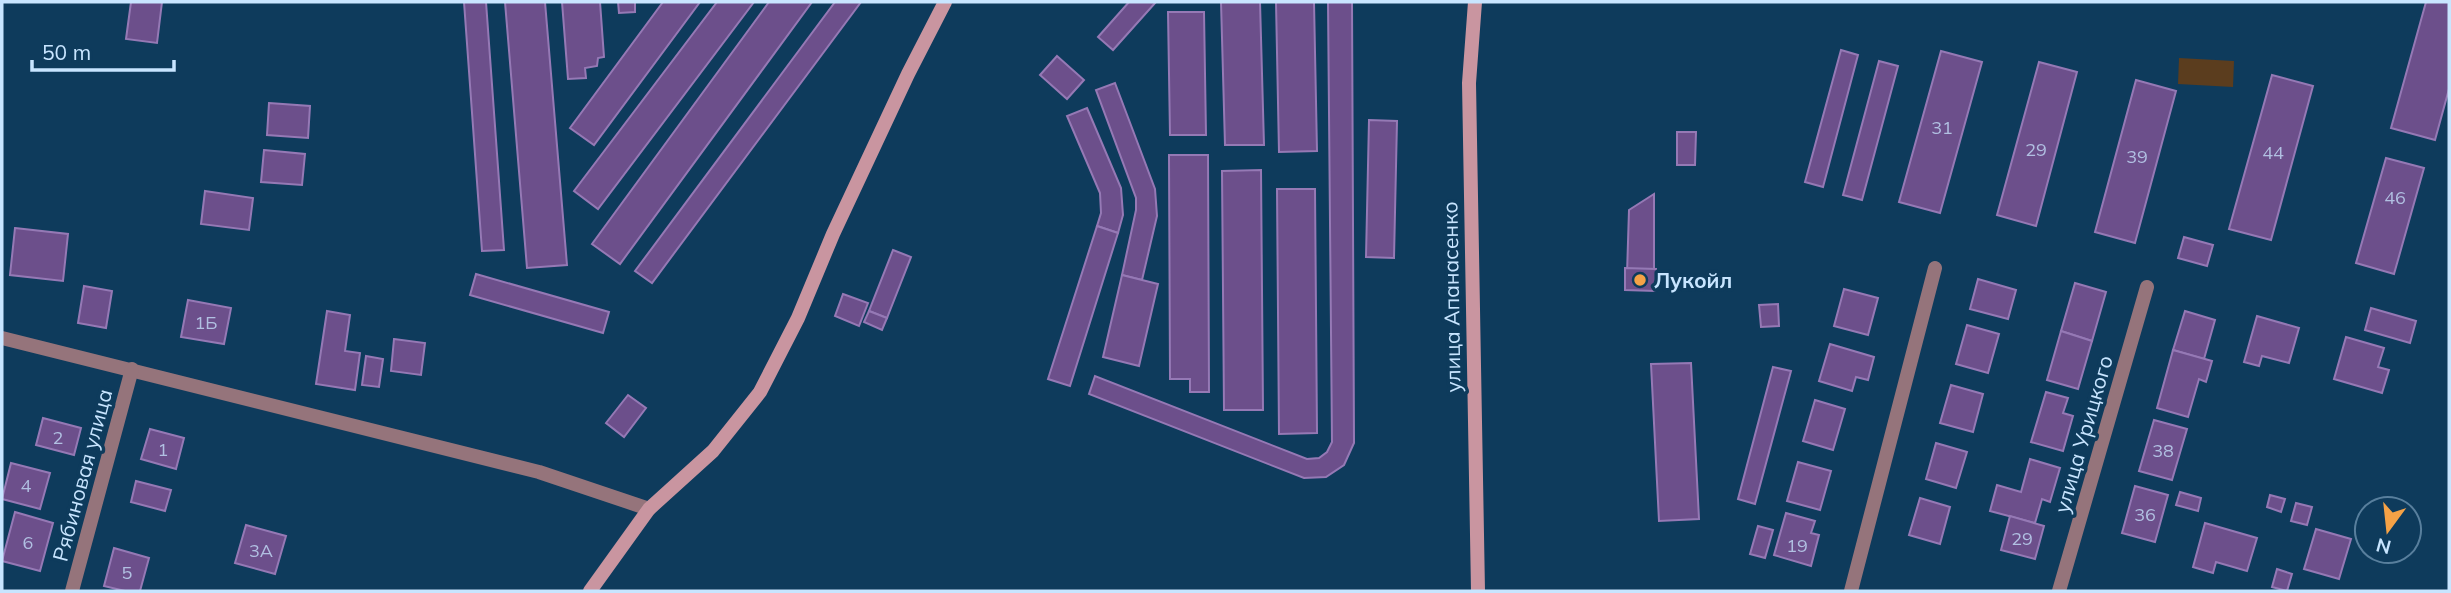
<svg xmlns="http://www.w3.org/2000/svg" width="2451" height="593" font-family="Mulish,sans-serif">
<style>
.green{fill:#5b3d1e}
.building{fill:#6c4f8b;stroke:#9579b5;stroke-width:2}
.lines{fill:none;stroke-linecap:round;stroke-linejoin:round}
.minor{stroke:#95747b;stroke-width:14}
.secondary{stroke:#c995a0;stroke-width:14}
.poi-dot{fill:#f5a246;stroke:#0e3b5c;stroke-width:2.5}
.labels{text-anchor:middle;dominant-baseline:central;stroke-width:7;stroke-linejoin:round;paint-order:stroke}
.number-label{font-size:18px;fill:#b1c0e2}
.poi-label{font-size:21px;font-weight:bold;fill:#c8e5ff;stroke:#0e3b5c;text-anchor:start}
.street-label{font-size:21px;fill:#c8e5ff;stroke:#0e3b5c}
</style>
<rect width="100%" height="100%" fill="#0e3b5c"/>
<!-- green -->
<polygon class="green" points="2179,58 2234,61 2233,87 2178,84"/>
<!-- building -->
<g class="building">
<polygon points="131,2 162,2 157,43 126,39"/>
<polygon points="464,2 486,2 504,250 482,251"/>
<polygon points="505,2 545,2 567,265 527,268"/>
<polygon points="562,2 600,2 604,57 598,58 597,66 585,68 586,78 568,79"/>
<polygon points="618,2 635,2 635,12 619,13"/>
<polygon points="663,2 700,2 594,145 570,128"/>
<polygon points="717,2 754,2 598,209 574,191"/>
<polygon points="769,2 812,2 620,264 592,244"/>
<polygon points="835,2 861,2 652,283 635,271"/>
<polygon points="1129,2 1156,2 1113,50 1098,37"/>
<polygon points="1221,2 1260,2 1264,145 1225,145"/>
<polygon points="1276,2 1314,2 1317,151 1279,152"/>
<polygon points="1328,2 1352,2 1354,443 1344,465 1326,477 1304,478 1089,394 1095,376 1307,459 1319,458 1327,452 1332,442"/>
<polygon points="2426,2 2449,2 2449,89 2435,140 2391,128"/>
<polygon points="1168,12 1204,12 1206,135 1170,135"/>
<polygon points="1841,50 1858,55 1823,187 1805,182"/>
<polygon points="1941,51 1982,62 1940,213 1899,202"/>
<polygon points="1057,56 1084,80 1067,99 1040,75"/>
<polygon points="1879,61 1898,66 1862,200 1843,195"/>
<polygon points="2039,62 2077,72 2036,226 1997,215"/>
<polygon points="2272,75 2313,86 2271,240 2229,229"/>
<polygon points="2136,80 2176,91 2135,243 2095,232"/>
<polygon points="1115,83 1155,189 1157,216 1142,280 1122,275 1136,210 1136,198 1096,90"/>
<polygon points="269,103 310,106 308,138 267,135"/>
<polygon points="1087,108 1121,188 1123,215 1118,233 1097,226 1101,213 1100,193 1067,116"/>
<polygon points="1369,120 1397,121 1394,258 1366,257"/>
<polygon points="1677,132 1696,132 1695,165 1677,165"/>
<polygon points="264,150 305,154 302,185 261,182"/>
<polygon points="1169,155 1208,155 1209,392 1190,392 1190,379 1170,379"/>
<polygon points="2386,158 2424,168 2394,274 2356,263"/>
<polygon points="1261,170 1263,410 1224,410 1222,171"/>
<polygon points="1277,189 1315,189 1317,433 1279,434"/>
<polygon points="205,191 253,198 249,230 201,224"/>
<polygon points="1654,194 1654,275 1627,274 1629,210"/>
<polygon points="1097,226 1118,233 1070,386 1048,379"/>
<polygon points="15,228 68,234 63,281 10,275"/>
<polygon points="2184,237 2213,245 2207,266 2178,258"/>
<polygon points="893,250 911,257 887,318 869,311"/>
<polygon points="1625,268 1656,269 1655,291 1625,290"/>
<polygon points="476,274 609,312 603,333 470,295"/>
<polygon points="1122,275 1158,284 1139,366 1103,357"/>
<polygon points="1978,279 2016,290 2008,319 1970,309"/>
<polygon points="2075,283 2106,292 2092,341 2061,331"/>
<polygon points="84,286 112,291 106,328 78,323"/>
<polygon points="1844,289 1878,298 1868,335 1834,326"/>
<polygon points="843,294 868,303 859,326 835,316"/>
<polygon points="188,300 231,308 224,344 181,337"/>
<polygon points="1778,304 1779,326 1761,327 1759,305"/>
<polygon points="2371,308 2416,321 2410,343 2365,330"/>
<polygon points="327,311 350,315 345,351 360,353 355,390 316,384"/>
<polygon points="869,311 887,318 882,330 864,322"/>
<polygon points="2185,311 2215,320 2204,359 2173,350"/>
<polygon points="2257,316 2299,328 2289,363 2262,356 2259,366 2244,362"/>
<polygon points="1967,325 1999,334 1988,373 1956,364"/>
<polygon points="2061,331 2092,341 2078,389 2047,380"/>
<polygon points="2346,337 2384,348 2378,367 2389,370 2382,393 2334,379"/>
<polygon points="394,339 425,343 421,375 391,371"/>
<polygon points="1830,344 1874,357 1868,380 1856,377 1852,391 1819,381"/>
<polygon points="2173,350 2212,361 2206,382 2199,379 2188,417 2157,408"/>
<polygon points="366,356 383,359 379,387 362,385"/>
<polygon points="1691,363 1699,519 1659,521 1651,364"/>
<polygon points="1773,367 1791,371 1755,504 1738,499"/>
<polygon points="1951,385 1983,394 1973,432 1940,423"/>
<polygon points="2046,392 2068,398 2063,413 2073,416 2063,451 2031,442"/>
<polygon points="628,395 646,408 624,437 606,423"/>
<polygon points="1815,400 1845,409 1833,450 1803,441"/>
<polygon points="43,418 81,428 74,455 36,445"/>
<polygon points="2154,420 2187,429 2172,480 2139,471"/>
<polygon points="150,429 184,438 176,469 141,459"/>
<polygon points="1936,443 1967,452 1956,488 1926,479"/>
<polygon points="2030,459 2060,468 2050,502 2042,499 2035,523 1990,511 1997,485 2021,492"/>
<polygon points="1798,462 1831,471 1820,510 1787,501"/>
<polygon points="11,463 50,473 40,509 2,499"/>
<polygon points="136,481 171,490 165,511 131,502"/>
<polygon points="2135,486 2168,495 2155,542 2122,533"/>
<polygon points="2180,492 2201,498 2198,511 2176,505"/>
<polygon points="2270,495 2285,499 2281,512 2267,507"/>
<polygon points="1920,498 1950,507 1940,544 1909,535"/>
<polygon points="2296,503 2312,507 2307,525 2291,521"/>
<polygon points="15,512 53,523 40,571 2,561"/>
<polygon points="1786,513 1815,521 1811,533 1819,535 1811,566 1774,555"/>
<polygon points="2010,516 2044,526 2035,559 2001,550"/>
<polygon points="2205,523 2257,538 2247,571 2216,562 2213,573 2193,567"/>
<polygon points="246,525 286,536 275,574 235,563"/>
<polygon points="1758,526 1773,530 1765,558 1750,554"/>
<polygon points="2316,529 2351,539 2339,579 2304,569"/>
<polygon points="114,548 149,558 140,591 125,591 104,586"/>
<polygon points="2277,569 2292,574 2287,591 2272,587"/>
</g>
<g class="lines">
<!-- minor -->
<g class="minor">
<polyline points="2,338 539,472 649,509"/>
<polyline points="72,591 132,369"/>
<polyline points="1851,591 1935,268"/>
<polyline points="2059,591 2147,287"/>
</g>
<!-- secondary -->
<g class="secondary">
<polyline points="1475,2 1469,83 1478,591"/>
<polyline points="590,591 649,509 713,451 760,392 798,318 833,234 908,74 945,2"/>
</g>
</g>
<!-- markers -->
<circle class="poi-dot" cx="1640" cy="280" r="7"/>
<g class="labels">
<!-- number labels -->
<g class="number-label">
<text x="1942" y="127">31</text>
<text x="2036" y="149">29</text>
<text x="2273" y="152">44</text>
<text x="2137" y="156">39</text>
<text x="2395" y="197">46</text>
<text x="206" y="322">1Б</text>
<text x="58" y="437">2</text>
<text x="163" y="449">1</text>
<text x="2163" y="450">38</text>
<text x="26" y="485">4</text>
<text x="2145" y="514">36</text>
<text x="2022" y="538">29</text>
<text x="28" y="542">6</text>
<text x="1797" y="545">19</text>
<text x="261" y="550">3А</text>
<text x="127" y="572">5</text>
</g>
<!-- poi labels -->
<g class="poi-label">
<text x="1654" y="280">Лукойл</text>
</g>
<!-- street labels -->
<g class="street-label">
<text transform="translate(1451 297) rotate(-91)">улица Апанасенко</text>
<text transform="translate(2083 434) rotate(-74)">улица Урицкого</text>
<text transform="translate(82 475) rotate(-75)">Рябиновая улица</text>
</g>
</g>
<!-- border -->
<rect width="2451" height="593" fill="none" stroke="#c8e5ff" stroke-width="7"/>
<!-- north arrow -->
<g transform="translate(2388 530) rotate(195)"><circle r="33" fill="#0e3b5c" stroke="#587f9d" stroke-width="2"/>
<path d="M0-5L12 26L0 18L-12 26Z" fill="#f5a246"/>
<text y="-10" font-size="19" font-weight="bold" text-anchor="middle" fill="#c8e5ff">N</text>
</g>
<!-- scale -->
<path d="M32 60v10h142v-10" fill="none" stroke="#c8e5ff" stroke-width="3.5"/>
<text x="42" y="60" font-size="21" fill="#c8e5ff" stroke="#0e3b5c" stroke-width="5" paint-order="stroke">50 m</text>
</svg>
